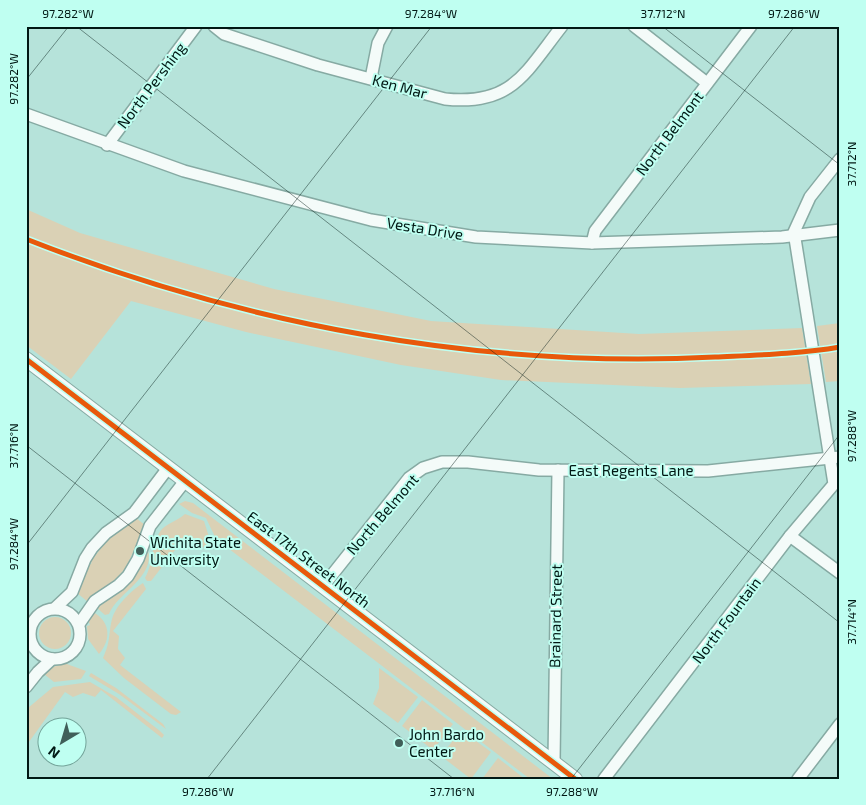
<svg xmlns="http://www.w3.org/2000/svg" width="866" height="805" font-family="'Exo 2',sans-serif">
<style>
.green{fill:#dad1b5}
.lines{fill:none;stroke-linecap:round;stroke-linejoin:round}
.minor-casing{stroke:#86aaa3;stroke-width:14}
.tertiary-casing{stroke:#86aaa3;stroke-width:16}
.minor{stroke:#f4fbf9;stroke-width:11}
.tertiary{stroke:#f4fbf9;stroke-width:14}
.cycleway-casing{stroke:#bffff1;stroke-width:8}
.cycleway{stroke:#e8590c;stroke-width:5}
.ticks{fill:none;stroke:#011814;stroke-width:1;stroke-opacity:0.45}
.poi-dot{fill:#405f59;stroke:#bffff1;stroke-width:2}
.labels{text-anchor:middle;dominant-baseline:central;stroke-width:4;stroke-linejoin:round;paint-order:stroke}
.street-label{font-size:15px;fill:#011814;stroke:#bffff1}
.poi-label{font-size:15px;fill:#011814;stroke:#bffff1;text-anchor:start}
.neatline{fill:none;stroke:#011814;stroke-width:2}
.ticks-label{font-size:12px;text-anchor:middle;fill:#011814}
</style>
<rect width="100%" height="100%" fill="#b6e3da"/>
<!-- green -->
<g class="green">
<polygon points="26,209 80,233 274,289 431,321 639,334 802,328 811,384 680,388 501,380 401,365 246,332 131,301 71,379 26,345"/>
<polygon points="840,323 840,381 826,382 817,326"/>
<polygon points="185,501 193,503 553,779 530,779 216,539 206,518 192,513 179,504"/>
<path d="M185,514L204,521L209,537L214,542L209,549L197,545L186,550L179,545L151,581H147L145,578C155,560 150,543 162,529C168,523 179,520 185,514Z"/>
<polygon points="136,518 145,525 126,568 111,584 88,602 77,593 88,565 92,563 90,562 109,538"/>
<path d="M148,550C155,578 118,592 109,614L105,615L97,608L131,582L143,564Z"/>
<path d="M143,583L146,589L113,631L119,636L118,649L125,658L120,665L181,712L176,715L171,714L124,678L103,658C111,640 108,636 112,619C116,605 131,591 143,583Z"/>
<path d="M93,612C110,621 112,639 99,654L88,639L87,626L90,625L88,620Z"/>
<circle cx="55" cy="633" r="16"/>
<polygon points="64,663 86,671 81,679 54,682 44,674 53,667"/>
<polygon points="379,668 418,697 398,723 373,704 379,688"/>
<polygon points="91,673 116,688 163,724 166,729 119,694 89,676"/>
<polygon points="90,682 116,697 160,731 164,735 162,738 101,690 95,697 83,693 73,697 65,692 26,746 28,708 53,687"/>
<polygon points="422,700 453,724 433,750 402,726"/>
<polygon points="461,730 491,752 471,779 441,756"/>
<polygon points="498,758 525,779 482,779"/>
</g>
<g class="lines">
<!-- minor casing -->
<g class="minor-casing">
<g id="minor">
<path d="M214,26L224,34L318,65L445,99C512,106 525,73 562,26"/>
<polyline points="634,26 707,83"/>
<polyline points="371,78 378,43 387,26"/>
<polyline points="26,114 184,171 371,220 476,237 592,243 782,237 840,230"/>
<polyline points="107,145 196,26"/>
<polyline points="592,243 595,231 751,26"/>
<polyline points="790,536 840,573"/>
<polyline points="324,585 409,478 423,468 442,462 468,462 539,470 708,471 840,457"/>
<polyline points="55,608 72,592 85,559 92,548 106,533 134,513 168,468"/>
<circle cx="55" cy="634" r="25"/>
<polyline points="79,624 95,601 119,585 128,576 138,559 150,526 185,481"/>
<polyline points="26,687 38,672 52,659"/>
<polyline points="554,762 558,470"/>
<polyline points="604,779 790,536 834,484 794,232 810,197 840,159"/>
<polyline points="798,779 840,724"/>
</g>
</g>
<!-- tertiary casing -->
<g class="tertiary-casing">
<polyline id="tertiary" points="26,359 575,779"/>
</g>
<!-- minor -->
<use href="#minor" class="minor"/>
<!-- tertiary -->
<use href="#tertiary" class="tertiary"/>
<!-- cycleway casing -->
<g class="cycleway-casing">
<g id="cycleway">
<path d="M26,239C245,325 480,369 715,357C757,355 799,354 840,347"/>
<polyline points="26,359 575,779"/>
</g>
</g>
<!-- cycleway -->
<use href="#cycleway" class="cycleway"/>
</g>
<!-- ticks -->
<path class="ticks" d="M76,26L840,623M662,26L840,165M26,80L69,26M26,445L454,779M26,546L432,26M207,779L795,26M571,779L840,434"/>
<!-- markers -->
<g class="poi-dot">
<circle cx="140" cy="551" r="5"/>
<circle cx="399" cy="743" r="5"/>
</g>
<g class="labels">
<!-- street labels -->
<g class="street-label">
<text transform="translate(151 85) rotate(-53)">North Pershing</text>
<text transform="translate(400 86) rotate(15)">Ken Mar</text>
<text transform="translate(669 133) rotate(-53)">North Belmont</text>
<text transform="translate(425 228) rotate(9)">Vesta Drive</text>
<text x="631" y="470">East Regents Lane</text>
<text transform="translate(382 514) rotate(-49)">North Belmont</text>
<text transform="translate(309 559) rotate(37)">East 17th Street North</text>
<text transform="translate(555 616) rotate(-89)">Brainard Street</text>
<text transform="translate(726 620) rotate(-53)">North Fountain</text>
</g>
<!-- poi labels -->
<g class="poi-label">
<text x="150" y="542">Wichita State<tspan x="150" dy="17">University</tspan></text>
<text x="409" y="734">John Bardo<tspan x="409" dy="17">Center</tspan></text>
</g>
</g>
<!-- border -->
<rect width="866" height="805" fill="none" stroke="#bffff1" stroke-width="55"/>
<!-- north arrow -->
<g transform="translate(62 742) rotate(218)"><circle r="24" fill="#bffff1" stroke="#73a399"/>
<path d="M0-4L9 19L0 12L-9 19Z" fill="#405f59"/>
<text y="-8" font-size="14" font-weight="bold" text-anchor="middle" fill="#011814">N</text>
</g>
<rect x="28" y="28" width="810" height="750" class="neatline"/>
<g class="ticks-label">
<text x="68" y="18">97.282°W</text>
<text x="431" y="18">97.284°W</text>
<text x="663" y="18">37.712°N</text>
<text x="794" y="18">97.286°W</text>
<text transform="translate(14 79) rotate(-90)" y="4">97.282°W</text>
<text transform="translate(852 164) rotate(-90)" y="4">37.712°N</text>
<text transform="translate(852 436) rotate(-90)" y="4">97.288°W</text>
<text transform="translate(14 446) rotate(-90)" y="4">37.716°N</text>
<text transform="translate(14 544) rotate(-90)" y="4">97.284°W</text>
<text transform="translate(852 622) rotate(-90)" y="4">37.714°N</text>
<text x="208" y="796">97.286°W</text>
<text x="452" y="796">37.716°N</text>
<text x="572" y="796">97.288°W</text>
</g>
</svg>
